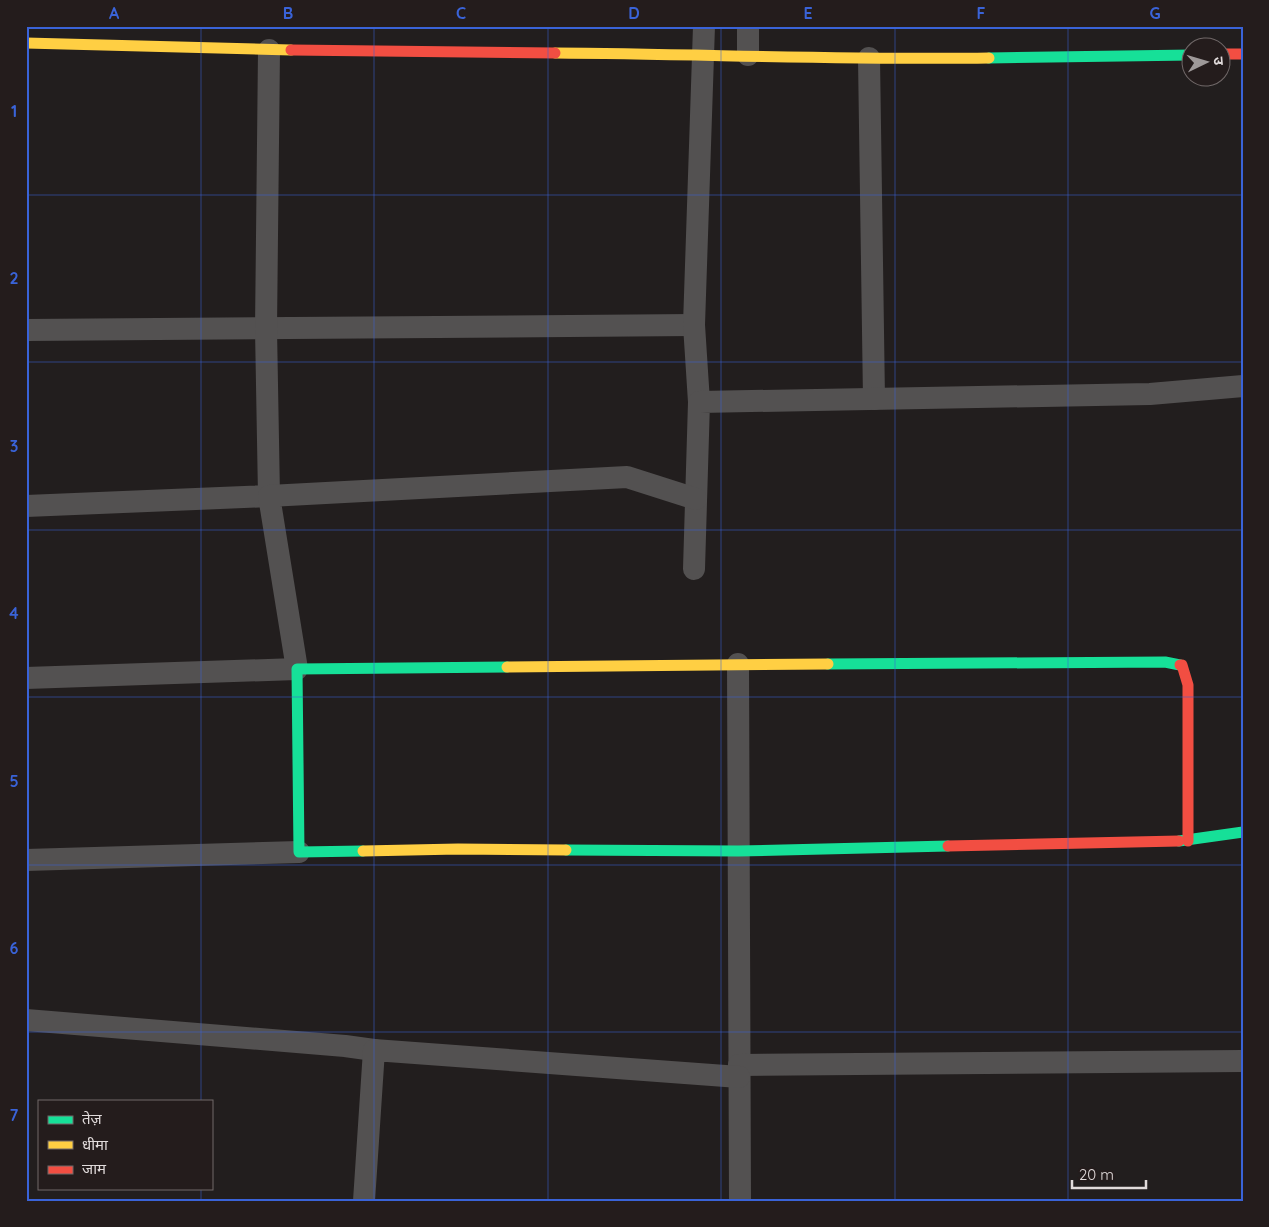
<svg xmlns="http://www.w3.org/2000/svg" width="1269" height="1227" font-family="Quicksand,'Noto Sans Devanagari',sans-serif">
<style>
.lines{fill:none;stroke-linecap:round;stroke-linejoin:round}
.street{stroke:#535151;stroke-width:22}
.fast{stroke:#16e098;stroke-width:11}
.slow{stroke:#ffcf43;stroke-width:11}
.jam{stroke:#f24e42;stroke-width:11}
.grid{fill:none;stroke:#3a63d8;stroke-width:1;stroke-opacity:0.55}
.neatline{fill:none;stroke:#3a63d8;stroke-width:2}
.grid-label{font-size:16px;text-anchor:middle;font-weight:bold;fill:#3a63d8}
</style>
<rect width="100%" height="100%" fill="#221e1e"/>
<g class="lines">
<!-- street -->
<g class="street">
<polyline points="748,26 748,55"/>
<polyline points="869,58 874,399"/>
<polyline points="26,330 694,325"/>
<polyline points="699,402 694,325 704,26"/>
<polyline points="26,506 269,496 266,329 269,50"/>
<polyline points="694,569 699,402 1150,394 1243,386"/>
<polyline points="738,664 740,1201"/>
<polyline points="26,678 297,669 269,496 627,477 696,499"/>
<polyline points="26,860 299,852"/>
<polyline points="26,1020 345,1046 374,1050"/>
<polyline points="739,1065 1243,1061"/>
<polyline points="364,1201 374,1050 739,1077"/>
</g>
<!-- fast -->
<g class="fast">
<polyline points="989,58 1192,55"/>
<polyline points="828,664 1165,662 1180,665"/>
<polyline points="1179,841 1243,832"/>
<polyline points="566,850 738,851 948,846"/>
<polyline points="363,851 299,852 297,669 507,667"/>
</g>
<!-- slow -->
<g class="slow">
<polyline points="26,43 291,50"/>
<path d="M555,53C700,54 844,60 989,58"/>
<polyline points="507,667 828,664"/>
<polyline points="363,851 458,849 566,850"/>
</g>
<!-- jam -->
<g class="jam">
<polyline points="291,50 555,53"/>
<polyline points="1222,54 1243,54"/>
<polyline points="1180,665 1182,665 1188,685 1188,841"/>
<polyline points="948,846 1179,841"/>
</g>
</g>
<!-- grid -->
<path class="grid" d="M201,26V1101M374,26V1201M548,26V1201M721,26V1201M895,26V1201M1068,26V1201M26,195H1243M26,362H1243M26,530H1243M26,697H1243M26,865H1243M26,1032H1243M201,1188V1201"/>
<!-- border -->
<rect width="1269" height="1227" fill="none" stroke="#241c1c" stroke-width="55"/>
<!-- legend -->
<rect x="38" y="1100" width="175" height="90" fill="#241c1c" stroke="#706868"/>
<rect x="48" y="1116" width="25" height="8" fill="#16e098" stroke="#706868"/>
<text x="82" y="1124" font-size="15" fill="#e1dbdb">तेज़</text>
<rect x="48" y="1141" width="25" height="8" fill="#ffcf43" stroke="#706868"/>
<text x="82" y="1150" font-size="15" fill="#e1dbdb">धीमा</text>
<rect x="48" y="1166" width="25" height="8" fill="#f24e42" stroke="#706868"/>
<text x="82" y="1174" font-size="15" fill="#e1dbdb">जाम</text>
<!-- north arrow -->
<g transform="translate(1206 62) rotate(85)"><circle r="24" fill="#241c1c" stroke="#706868"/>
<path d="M0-4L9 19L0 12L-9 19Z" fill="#9e9999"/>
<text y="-8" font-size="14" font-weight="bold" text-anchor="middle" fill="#e1dbdb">उ</text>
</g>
<!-- scale -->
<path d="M1072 1180v8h74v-8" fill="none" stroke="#e1dbdb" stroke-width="2.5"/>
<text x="1079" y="1180" font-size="15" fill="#e1dbdb" stroke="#241c1c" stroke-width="4" paint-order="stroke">20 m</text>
<rect x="28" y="28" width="1214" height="1172" class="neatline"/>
<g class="grid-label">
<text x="114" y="19">A</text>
<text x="288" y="19">B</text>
<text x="461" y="19">C</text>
<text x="634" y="19">D</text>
<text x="808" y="19">E</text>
<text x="981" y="19">F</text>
<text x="1155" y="19">G</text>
<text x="14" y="117">1</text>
<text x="14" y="284">2</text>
<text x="14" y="452">3</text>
<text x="14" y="619">4</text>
<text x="14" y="787">5</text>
<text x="14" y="954">6</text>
<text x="14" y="1121">7</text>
</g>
</svg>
